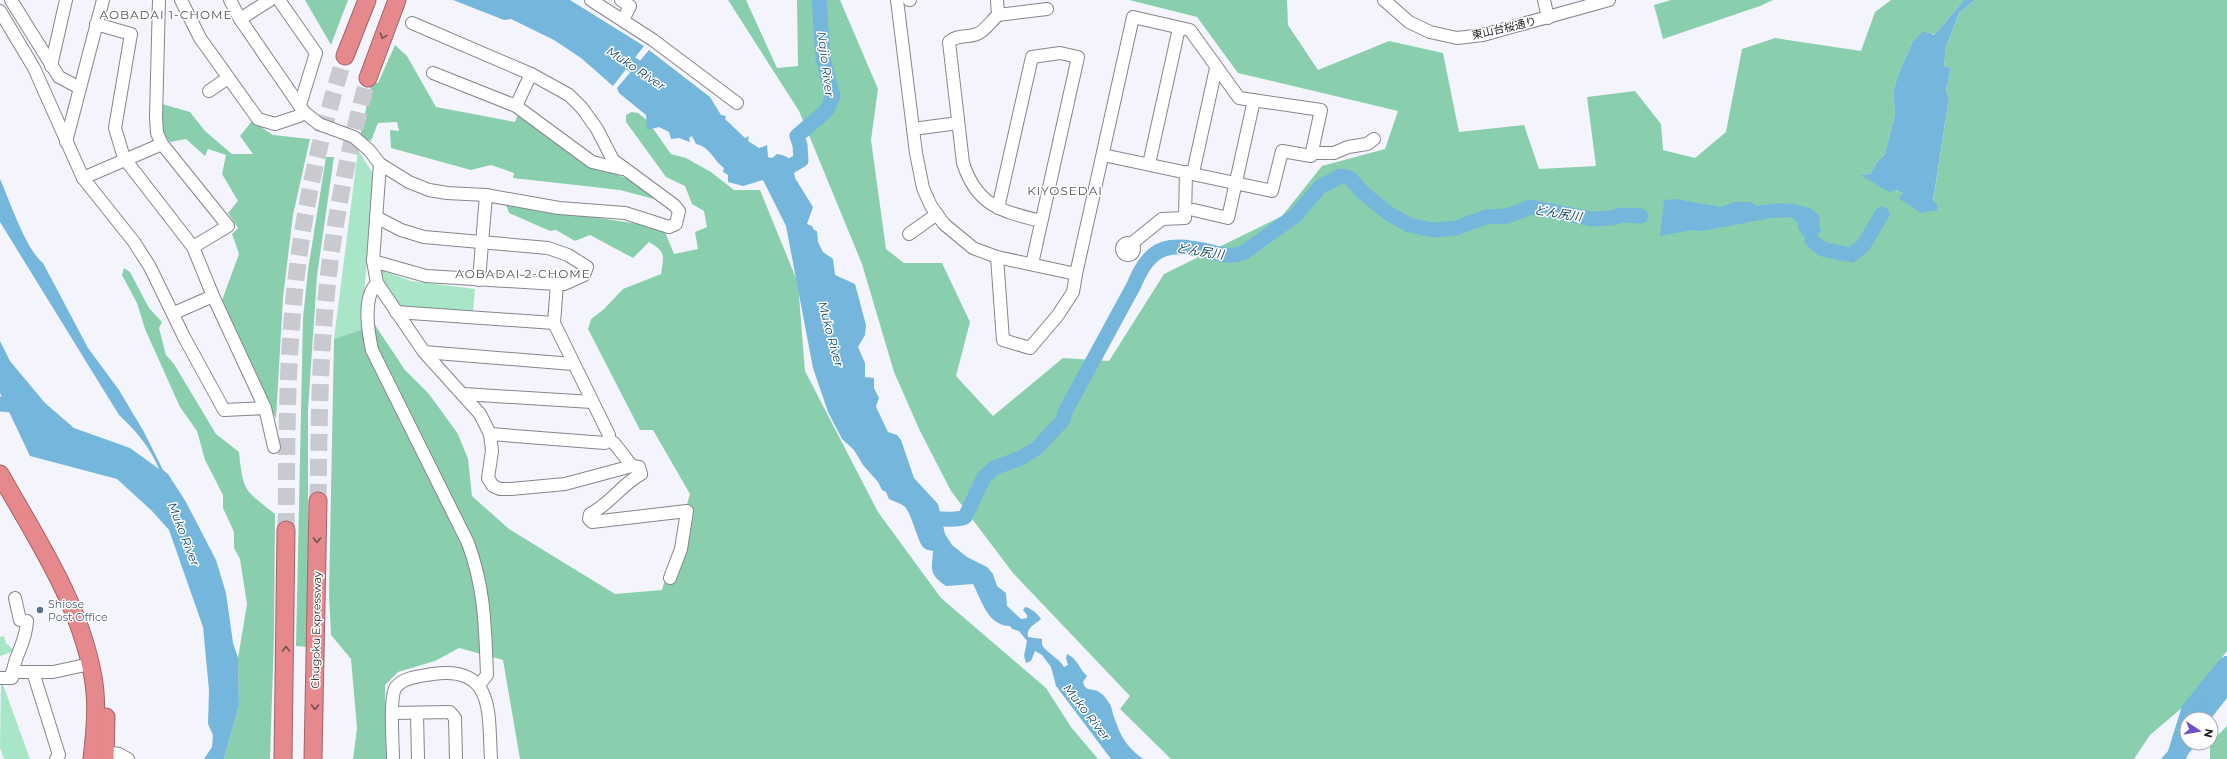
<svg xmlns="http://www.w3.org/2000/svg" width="2227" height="759" font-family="Montserrat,'Noto Sans JP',sans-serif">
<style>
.green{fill:#a9e6c7}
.forest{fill:#8acfad}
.water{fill:#75b7dc}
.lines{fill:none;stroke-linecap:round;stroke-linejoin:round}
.river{stroke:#75b7dc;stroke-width:15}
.highway-tunnel{stroke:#c9cad0;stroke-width:17;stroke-dasharray:17 8;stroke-linecap:butt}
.minor-casing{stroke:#85868d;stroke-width:14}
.highway-casing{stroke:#a06467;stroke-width:19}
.minor{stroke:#fff;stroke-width:12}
.highway{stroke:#e5898c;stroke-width:17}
.oneway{stroke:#784f52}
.service-dot{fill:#5c6f8a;stroke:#fff;stroke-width:1.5}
.labels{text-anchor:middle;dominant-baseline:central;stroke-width:3;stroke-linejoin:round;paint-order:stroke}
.street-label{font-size:11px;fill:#1f2022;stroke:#fff}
.service-label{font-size:11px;fill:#4e5e75;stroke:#fff;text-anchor:start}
.neighbourhood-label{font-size:12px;letter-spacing:1px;fill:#4f5056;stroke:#fff}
.water-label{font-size:12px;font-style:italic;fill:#124761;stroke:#fff}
</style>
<rect width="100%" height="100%" fill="#f4f5fc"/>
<!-- green -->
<g class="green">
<polygon points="358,150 374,175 364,296 364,329 334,339"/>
<polygon points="381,270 411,281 475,289 473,313 399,308 386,289"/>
<polygon points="4,636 6,643 15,651 0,656 0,637"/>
<polygon points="1,679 30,759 4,759 0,748"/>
</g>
<!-- forest -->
<g class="forest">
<polygon points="305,0 348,0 331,45"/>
<polygon points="728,0 746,0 777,68 798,66 797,0 840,0 878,89 871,140 886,249 904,263 942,263 970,322 956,376 993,416 1063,358 1109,361 1164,274 1282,216 1322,166 1385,149 1398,111 1238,73 1197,17 1129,0 1287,0 1288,25 1318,70 1389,41 1443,53 1459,132 1524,125 1539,169 1596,166 1587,97 1635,91 1661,124 1663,150 1695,158 1726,132 1742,49 1775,38 1861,51 1875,12 1891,0 1964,0 1936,33 1912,43 1898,75 1893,92 1895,114 1885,154 1877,162 1870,174 1861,175 1902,193 1898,198 1933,202 1949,98 1946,90 1951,68 1944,66 1946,47 1959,13 1975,0 2227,0 2227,651 2183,707 2150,735 2134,759 1171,759 1120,709 1130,696 1013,573 951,491 920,431 894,372 862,264 799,111"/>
<polygon points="1671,0 1773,0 1760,6 1663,39 1654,5"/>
<polygon points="395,45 407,56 436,107 515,122 518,114 595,166 633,181 654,199 620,190 513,178 514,173 491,165 471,170 391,148 390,130 399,131 397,122 378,123 371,141 360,136 372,82 378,83"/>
<polygon points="162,104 190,112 205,131 232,154 253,154 240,136 252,121 273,135 310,139 293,215 283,298 276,419 222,300 239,254 232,234 238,228 228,213 238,201 222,174 226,155 208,149 205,156 186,139 170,142 161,130"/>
<path d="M632,112L638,113L647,120L671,154L686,158L711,172L734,190H760L798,283L805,371L878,512L941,598L1046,688L1071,727L1098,759H520L503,660L459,648L435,661L398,672L385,685L386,759H353L357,728L351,659L331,635L329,595L334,339L375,325L405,370L429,394L458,434L468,459L472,496L509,529L615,594L662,590L690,494L653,430H640L588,329L591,319L603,310L623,289L661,274C664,255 666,252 649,242L633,258L590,235L575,241L556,230L550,231L509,213L506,204L639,224L665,232L674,254L698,249L695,232L707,227L704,211L692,204L685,186L666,177L626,122V115Z"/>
<polygon points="326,157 334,157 317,276 308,411 308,647 296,646 303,318 308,270"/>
<path d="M124,268L130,272L149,308L162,322L159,328L166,355L174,364L216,434L239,452C243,491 244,490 275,514L274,636L270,759H224L239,705L238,658L247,604L240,559L234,548V532L223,508V495L205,460L197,431L180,407L145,329L137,303L122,275Z"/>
<polygon points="2227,726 2227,759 2210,759 2210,743"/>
</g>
<!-- water -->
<g class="water">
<polygon points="453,0 570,0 644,46 613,86 581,58 554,40 511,19 504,20"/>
<polygon points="1964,0 1975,0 1959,13 1946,47 1944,66 1951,68 1946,90 1949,98 1933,201 1938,205 1937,210 1921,213 1898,198 1902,193 1896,190 1889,192 1860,175 1870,174 1877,162 1885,154 1895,114 1893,92 1898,75 1912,43 1923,31 1933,35 1936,33"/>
<path d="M649,50L710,97L721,115L726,116L725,119L745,138L749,136L748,141L759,148L767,145L768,157L772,158L777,154C784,155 793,159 797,165L794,172L795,178L813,207L807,224L812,226L814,230L817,231L818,242L823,252L833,259L835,275L855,284L866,325L865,335L858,347L865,363V377L874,378V388L879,398L876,406L877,409L888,432L897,435L901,440L914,478L938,504L945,534L952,545L967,557L987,567L993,574L997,586L1006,593L1007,606L1021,619L1027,618V615L1023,610L1025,607C1031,608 1038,614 1041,619C1035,625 1026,627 1028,637L1042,639V645C1048,654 1059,658 1064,667L1068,665L1066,658L1067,654C1078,659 1079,669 1087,676L1083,682C1086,693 1092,687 1099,692C1103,694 1107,699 1109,703C1112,706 1112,712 1114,717C1121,737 1126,746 1143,759H1111L1056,686L1051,667L1042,655L1035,651L1031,661L1026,663L1024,656L1027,641L1019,631L1012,629L1010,626C988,626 982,601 973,584L946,586C928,574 932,569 933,551C930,550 926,550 924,548C919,546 911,511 904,506C900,503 893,501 889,499L886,492L882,490L878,482L863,465L854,450L842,439L828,412L813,368L786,226L763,180L743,186L728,182V175L723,172L724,168C714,161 710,147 696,144L692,136L689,138L690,142L679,138L671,139L669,132L659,127L647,130L646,115L619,93L617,88Z"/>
<path d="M0,179C10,201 25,248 43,263L88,348L119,390L144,432L163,470L168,474L186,502L216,560L226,593L233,643L238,658L239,705L224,759H204L212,747L213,735L208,724L209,690L203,627L169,530L152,511L117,479L30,456L0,393V341L10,361L45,403L74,428L130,448L159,469C150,447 136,431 119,415L0,222Z"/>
<polygon points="1676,199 1720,207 1735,202 1750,202 1757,206 1778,203 1793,204 1810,208 1820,216 1819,224 1821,231 1818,234 1817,238 1807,240 1798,229 1798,223 1792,217 1771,218 1702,231 1693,230 1660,236 1664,200"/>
<path d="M2225,656H2227V692L2209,701L2200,713L2201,719H2187V743H2199C2193,750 2190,749 2186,759H2161L2168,751L2182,706L2220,659Z"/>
</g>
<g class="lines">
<!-- river -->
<g class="river">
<polyline points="614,52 652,78"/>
<polyline points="779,173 801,160 800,145 797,136 827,110 833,96 823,58 819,0"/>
<polyline points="1812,240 1822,249 1851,255 1863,246 1882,214"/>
<polyline points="0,404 24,406"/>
<path d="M927,519C941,517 953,522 965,517L984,477L994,468L1021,458L1037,448L1063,420L1065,412L1134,285C1151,242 1171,243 1212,252C1223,255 1232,257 1243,253L1295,216L1320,187L1341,176L1350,178L1362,192L1388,213L1409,225L1433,230L1456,228L1486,217L1507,216L1531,207L1592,219L1612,218L1622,215L1641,216"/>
<polyline points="2201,719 2227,686"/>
</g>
<!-- highway-tunnel -->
<g class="highway-tunnel">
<path d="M318,501C319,441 319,381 324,322C330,239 346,158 368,78"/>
<path d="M286,530C287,460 286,390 292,320C299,230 317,143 345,56"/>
</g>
<!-- minor casing -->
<g class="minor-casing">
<g id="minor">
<polyline points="11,0 59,77 80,88 66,142"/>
<polyline points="181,0 200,38 258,119 275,124 299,116 304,112"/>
<polyline points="230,0 240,19 304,112 319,124 354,137 369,150 380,164 409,182 429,190 447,193 486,195 559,208 625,213 669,227 676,224 679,211 674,205 613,160 597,129 582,108 569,95 531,74 412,23"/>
<polyline points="279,0 316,53 300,105"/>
<polyline points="591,0 653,40 737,103"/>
<polyline points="621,0 630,6 623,20"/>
<polyline points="897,0 916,153 923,188 931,206 944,224 973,248 997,257 1076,274"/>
<polyline points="909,0 910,0"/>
<path d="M997,0L998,15C992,20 984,32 977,34C967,38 957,34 949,42L963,163C977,206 1001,211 1041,221"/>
<polyline points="1384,0 1409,22 1430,32 1457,38 1483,35 1609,0"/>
<polyline points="1544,0 1548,18"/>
<polyline points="0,11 34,68 83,178 134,242 150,267 184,337 224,410 265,408 274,447"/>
<polyline points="998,15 1047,9"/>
<polyline points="240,19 270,0"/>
<polyline points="96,24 131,34 115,128 124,158 193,247 213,296 265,408"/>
<polyline points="51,66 66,0"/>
<polyline points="433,73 516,106 592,162 622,169"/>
<polyline points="80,88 103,0"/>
<polyline points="209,91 228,78"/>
<polyline points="516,106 531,74"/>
<polyline points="913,129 958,123"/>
<polyline points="162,144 228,226 193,247"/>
<polyline points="1311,153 1334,153 1348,147 1367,144 1374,139"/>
<path d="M380,164L373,261L377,283L424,352L480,414L490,434L492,451L488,478L493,486L500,489H511L565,484L632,466L639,467L641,474C621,485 610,504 590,514L589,519L592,522L687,511L681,549L670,578"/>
<polyline points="1149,164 1179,28"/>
<polyline points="1193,173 1216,68"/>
<polyline points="83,178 162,144 157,133 156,117 159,0"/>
<polyline points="998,208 1032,57 1060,53 1078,57 1032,264"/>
<polyline points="1194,210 1228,218 1254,100"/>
<polyline points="376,217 401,230 424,237 548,248 568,255 587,267 584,275 564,284 557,284"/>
<polyline points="909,234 937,214"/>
<circle cx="1128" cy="249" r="6"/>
<polyline points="1131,244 1162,219 1185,218 1186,172"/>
<polyline points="997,257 1003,340 1030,348 1058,315 1073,292 1076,274 1133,17 1190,30 1239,98 1321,110 1311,156 1282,151 1272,191 1103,155"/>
<polyline points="373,261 426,276 557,284 554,323 609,435 609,440 605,443 490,434"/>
<polyline points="479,280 486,195"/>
<path d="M377,283C362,298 368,331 372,350L468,543C485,589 485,626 487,675L479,685"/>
<polyline points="396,312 554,323"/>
<polyline points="174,313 213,296"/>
<polyline points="424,352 573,364"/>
<polyline points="463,394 592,402"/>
<polyline points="609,440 614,443 632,466"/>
<polyline points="12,672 53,672 90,664"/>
<polyline points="33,672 59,755 56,759"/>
<path d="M0,678H12C13,656 26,645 27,621L20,620L15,598"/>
<polyline points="393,713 450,712 455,718 456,759"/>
<polyline points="417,713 418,759"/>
<polyline points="98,751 119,754 128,759"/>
<path d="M393,759C393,745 389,696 396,687C404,677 421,676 433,674C496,665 488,716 491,759"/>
</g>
</g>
<!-- highway casing -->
<g class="highway-casing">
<g id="highway">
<polyline points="345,56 367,0"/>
<polyline points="368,78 397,0"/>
<path d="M0,474C36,538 80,603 93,677C98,704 95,732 92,759"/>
<polyline points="105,759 106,717"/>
<polyline points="283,759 286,530"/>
<polyline points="313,759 318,501"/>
</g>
</g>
<!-- minor -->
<use href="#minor" class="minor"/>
<!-- highway -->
<use href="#highway" class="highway"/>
</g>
<!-- one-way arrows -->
<defs><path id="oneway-chevron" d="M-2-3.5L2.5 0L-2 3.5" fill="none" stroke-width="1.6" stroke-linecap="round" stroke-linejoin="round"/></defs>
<g class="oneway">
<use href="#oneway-chevron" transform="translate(383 36) rotate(110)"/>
<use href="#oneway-chevron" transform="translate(317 540) rotate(91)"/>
<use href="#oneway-chevron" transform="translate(286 649) rotate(-90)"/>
<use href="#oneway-chevron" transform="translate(315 707) rotate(91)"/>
</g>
<!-- markers -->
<circle class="service-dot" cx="40" cy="610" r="4"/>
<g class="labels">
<!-- street labels -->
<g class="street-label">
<text transform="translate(1504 28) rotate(-13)">東山台桜通り</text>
<text transform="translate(316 630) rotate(-89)">Chugoku Expressway</text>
</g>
<!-- service labels -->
<g class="service-label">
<text x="48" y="604">Shiose<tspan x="48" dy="13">Post Office</tspan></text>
</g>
<!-- neighbourhood labels -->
<g class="neighbourhood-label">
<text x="166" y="14">AOBADAI 1-CHOME</text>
<text x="1065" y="190">KIYOSEDAI</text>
<text x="523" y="273">AOBADAI 2-CHOME</text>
</g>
<!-- water labels -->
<g class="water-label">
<text transform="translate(826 64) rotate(83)">Najio River</text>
<text transform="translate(636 68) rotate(34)">Muko River</text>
<text transform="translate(1558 213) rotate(9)">どん尻川</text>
<text transform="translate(1200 251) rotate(8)">どん尻川</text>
<text transform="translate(831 334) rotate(75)">Muko River</text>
<text transform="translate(184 534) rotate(69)">Muko River</text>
<text transform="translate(1087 712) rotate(52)">Muko River</text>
</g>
</g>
<!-- north arrow -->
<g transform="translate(2199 731) rotate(102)"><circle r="19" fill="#ffffff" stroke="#a5a6a7"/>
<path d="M0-3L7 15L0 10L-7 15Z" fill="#6e4dc6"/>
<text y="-6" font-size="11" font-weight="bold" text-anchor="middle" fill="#1f2022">N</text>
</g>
</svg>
